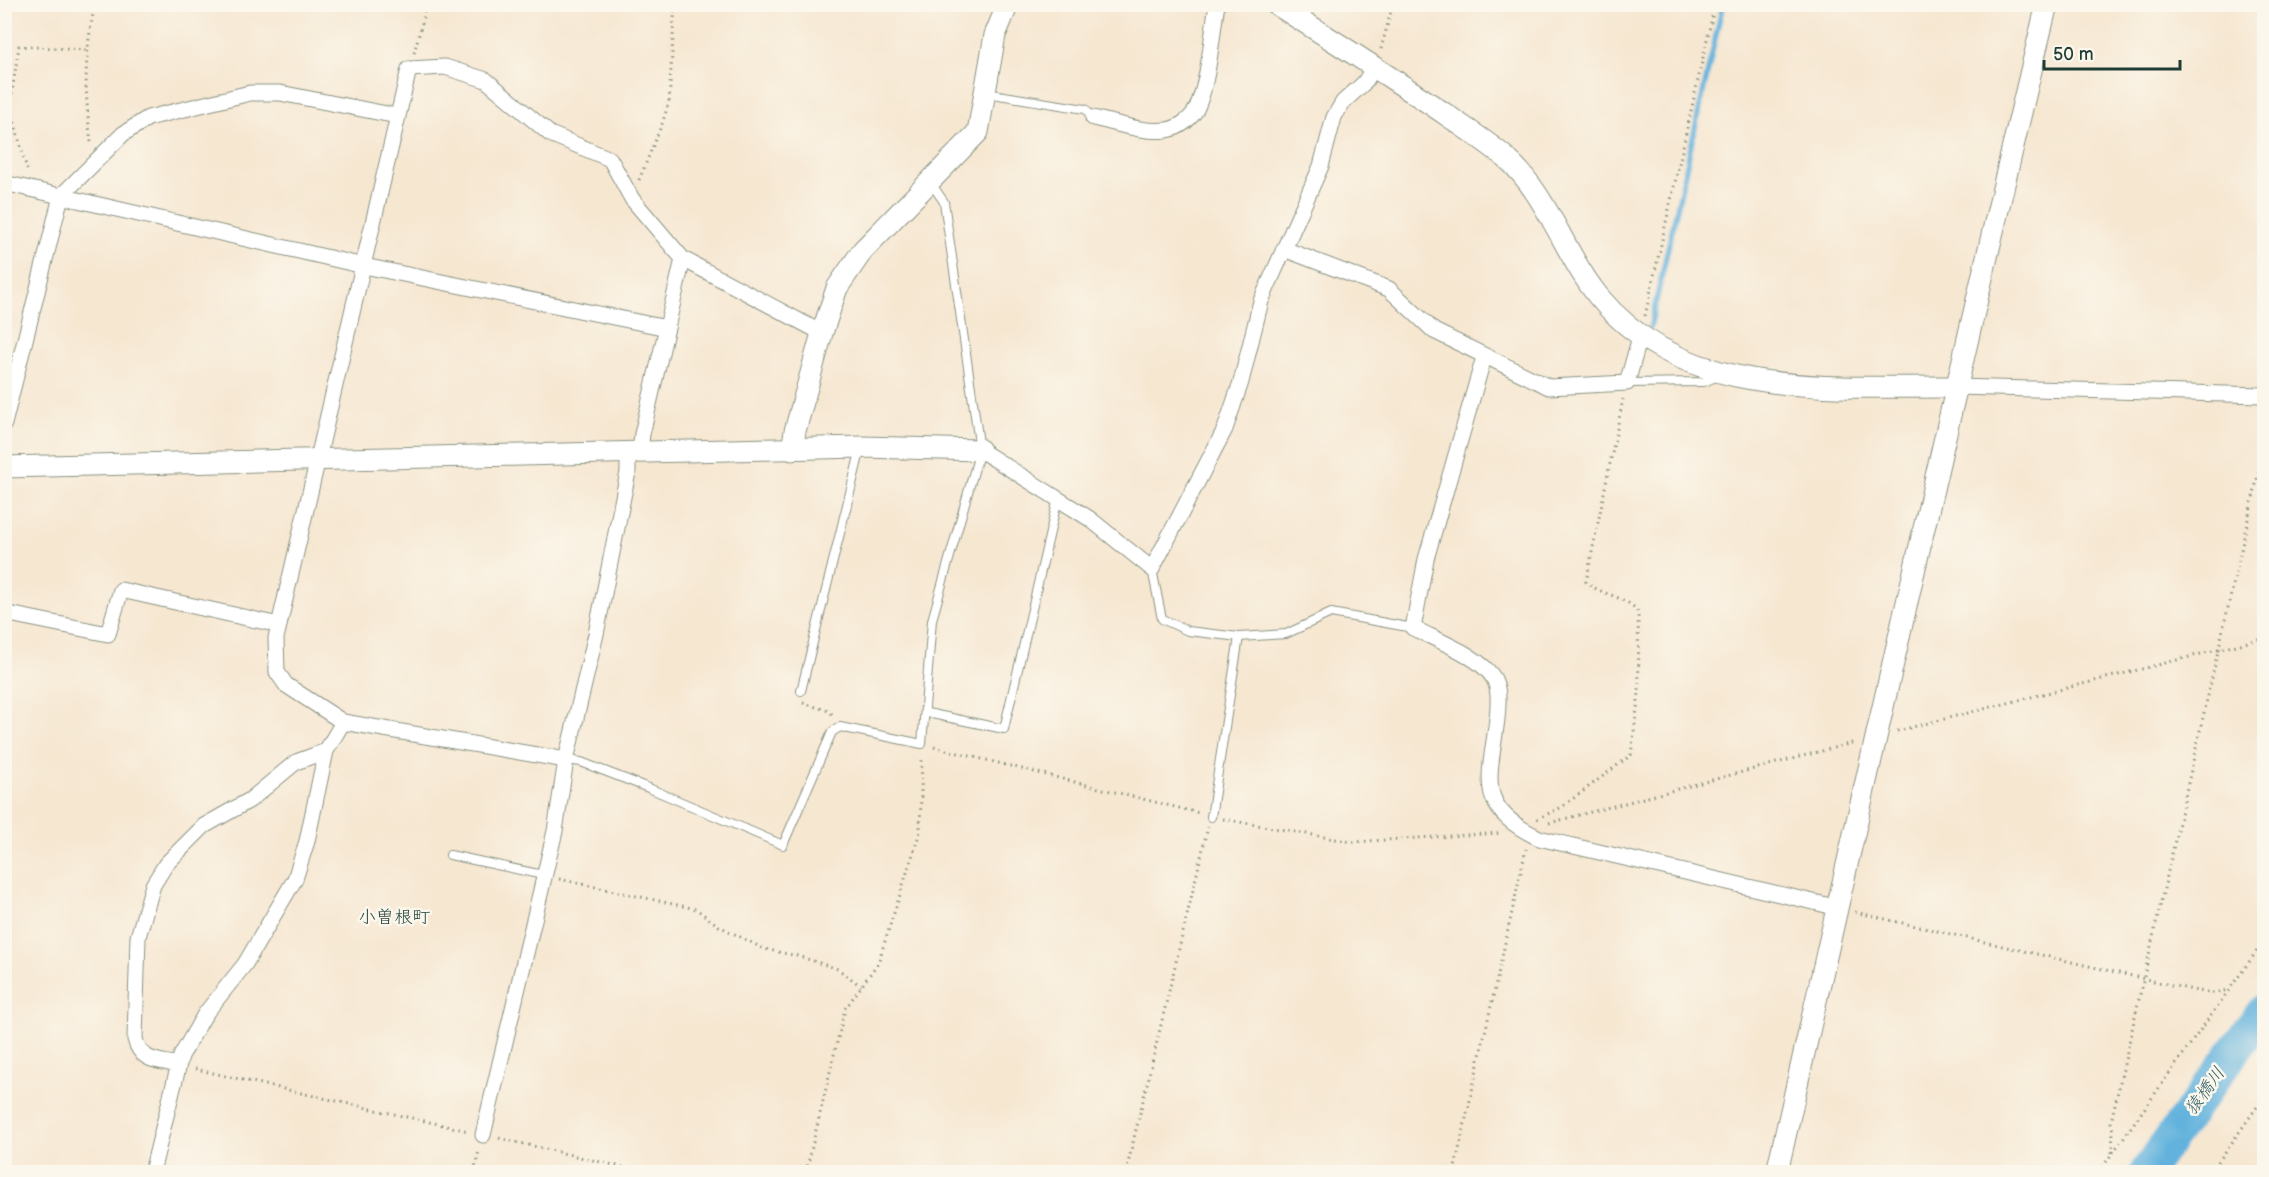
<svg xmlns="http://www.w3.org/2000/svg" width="2269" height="1177" font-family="'Balsamiq Sans','Klee One',sans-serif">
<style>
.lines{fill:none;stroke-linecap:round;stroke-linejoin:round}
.stream{stroke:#62b2dd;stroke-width:5}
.river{stroke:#62b2dd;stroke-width:33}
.lane-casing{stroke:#8a9282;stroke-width:10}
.street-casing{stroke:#8a9282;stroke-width:17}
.secondary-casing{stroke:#8a9282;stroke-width:23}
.path{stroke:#8a9282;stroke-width:3;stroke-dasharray:1.5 4.5;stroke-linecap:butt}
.lane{stroke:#fff;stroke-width:8}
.street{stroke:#fff;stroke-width:15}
.secondary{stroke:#fff;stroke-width:21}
.labels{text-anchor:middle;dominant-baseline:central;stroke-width:5;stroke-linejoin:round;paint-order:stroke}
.neighbourhood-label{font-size:18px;fill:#1f3d34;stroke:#fbf7ec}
.water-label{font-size:18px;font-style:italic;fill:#336067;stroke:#fbf7ec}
</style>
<rect width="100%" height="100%" fill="#fbf7ec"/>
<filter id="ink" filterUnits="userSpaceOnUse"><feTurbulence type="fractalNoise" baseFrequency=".0167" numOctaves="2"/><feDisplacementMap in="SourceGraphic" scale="12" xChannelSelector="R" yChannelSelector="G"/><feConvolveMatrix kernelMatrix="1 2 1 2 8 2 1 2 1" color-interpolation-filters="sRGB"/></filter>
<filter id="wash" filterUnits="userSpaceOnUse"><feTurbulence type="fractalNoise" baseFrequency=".008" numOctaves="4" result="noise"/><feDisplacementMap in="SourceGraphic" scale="24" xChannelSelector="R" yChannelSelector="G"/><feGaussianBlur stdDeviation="1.35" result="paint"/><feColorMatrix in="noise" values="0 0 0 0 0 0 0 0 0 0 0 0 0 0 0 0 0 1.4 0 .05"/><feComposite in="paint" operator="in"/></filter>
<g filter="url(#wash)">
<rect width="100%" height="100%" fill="#f6e7d1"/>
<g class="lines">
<!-- stream -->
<polyline class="stream" points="1650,328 1723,4"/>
<!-- river -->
<polyline class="river" points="2146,1172 2264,1010"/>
</g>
</g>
<g filter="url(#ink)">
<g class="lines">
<!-- lane casing -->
<g class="lane-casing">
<g id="lane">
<polyline points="986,93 1085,109 1093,118"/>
<polyline points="1627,383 1704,382 1718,376"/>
<polyline points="1152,569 1162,619 1188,631 1239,637 1286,634 1331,613 1413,628"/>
<polyline points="801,691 861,448"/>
<polyline points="927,713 1004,729 1058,498"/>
<polyline points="566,760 581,762 651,789 783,845 832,732 840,727 922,744 932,620 980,450 944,202 931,183"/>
<polyline points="1211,817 1239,637"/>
<polyline points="450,855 543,875"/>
</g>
</g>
<!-- street casing -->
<g class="street-casing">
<g id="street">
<path d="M1093,118C1116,123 1143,133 1167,130C1180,128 1194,117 1198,105C1209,79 1212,33 1217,4"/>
<polyline points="4,183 364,266 667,328"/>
<polyline points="1284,249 1389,289 1434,331 1549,387 1627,383 1640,337"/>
<path d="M1484,357L1426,559L1413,628C1436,640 1481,656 1494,679C1500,691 1498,706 1497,719C1490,779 1474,807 1539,838L1839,908"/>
<polyline points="1955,387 2264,395"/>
<polyline points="4,424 61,196 123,134 148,118 250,93 280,93 397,116"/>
<polyline points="980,450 1090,519 1152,569 1225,429 1241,382 1261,301 1321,166 1334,117 1343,102 1364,83 1374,68"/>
<polyline points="640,452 642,434 683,259"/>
<polyline points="4,613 108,634 121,590 279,625"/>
<polyline points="566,760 343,722 286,685 277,672 276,638 409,69 445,67 486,80 550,134 610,159 632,199 683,259 822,333"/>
<path d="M178,1065C157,1060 141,1062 135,1039L138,937L153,885L166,864L204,826L250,800L296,762L326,751"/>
<polyline points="483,1135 555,831 566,760 596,634 628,472 628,452"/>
<polyline points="152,1172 181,1056 205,1014 245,964 295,879 307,841 326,751 343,722"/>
</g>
</g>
<!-- secondary casing -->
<g class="secondary-casing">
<g id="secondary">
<path d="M1276,4C1335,42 1394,79 1451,118C1469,131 1489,143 1506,158C1547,193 1565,256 1599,297C1686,402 1833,386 1955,387"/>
<polyline points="792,450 795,431 822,333 837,288 863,250 978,132 995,35 1008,4"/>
<polyline points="4,467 862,447 980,450"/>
<path d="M1777,1172C1866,783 1953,393 2047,4"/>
</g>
</g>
<!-- path -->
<g class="path">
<polyline points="2239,4 2264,11"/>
<polyline points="1381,49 1393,4"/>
<polyline points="414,53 427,4"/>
<path d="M91,142C84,88 84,57 95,4"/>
<polyline points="27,170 10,105 19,46 86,50"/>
<polyline points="639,180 662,124 669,102 675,4"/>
<polyline points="1645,316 1715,4"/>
<polyline points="803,703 829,711 835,717"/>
<polyline points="1897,731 2264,638"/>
<polyline points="934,747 1199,813"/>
<polyline points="1223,819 1352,842 1501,833"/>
<path d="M1537,819L1562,807L1631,755L1639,693L1638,612C1627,596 1600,595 1586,582L1623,399"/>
<polyline points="1549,823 1856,742"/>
<polyline points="559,879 696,909 719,926 764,949 798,956 838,969 861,986"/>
<polyline points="1855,912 2197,991 2214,993 2229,990"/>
<polyline points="195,1069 469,1131"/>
<polyline points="499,1138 643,1172"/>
<polyline points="2112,1153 2113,1131 2111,1122 2264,449"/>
<polyline points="474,1172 479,1151"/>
<polyline points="806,1172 845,1009 878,963 920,832 922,756"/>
<polyline points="1126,1172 1208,827"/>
<polyline points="1454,1172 1526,849"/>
<polyline points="2099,1172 2264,941"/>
<polyline points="2211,1172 2264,1097"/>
</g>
<!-- lane -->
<use href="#lane" class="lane"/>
<!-- street -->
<use href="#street" class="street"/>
<!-- secondary -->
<use href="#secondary" class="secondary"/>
</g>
</g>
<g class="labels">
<!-- neighbourhood labels -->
<g class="neighbourhood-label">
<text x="394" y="917">小曽根町</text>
</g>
<!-- water labels -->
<g class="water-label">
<text transform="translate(2205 1091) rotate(-54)">猿橋川</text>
</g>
</g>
<!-- margin -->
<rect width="2269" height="1177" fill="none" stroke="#fbf7ec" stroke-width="24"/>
<!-- scale -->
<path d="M2044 60v9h136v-9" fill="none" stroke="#1f3d34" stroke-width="3"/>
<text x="2053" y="60" font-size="18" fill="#1f3d34" stroke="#fbf7ec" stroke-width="4.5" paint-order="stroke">50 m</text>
</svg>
